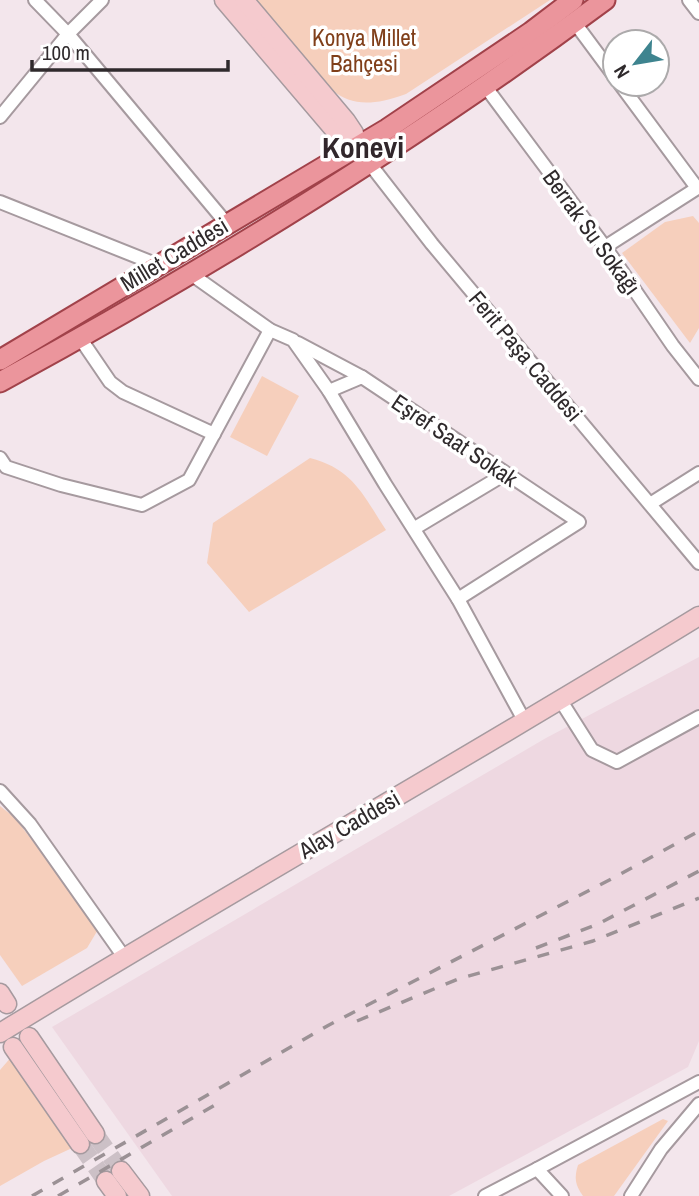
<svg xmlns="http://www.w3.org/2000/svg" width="699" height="1196" font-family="'Archivo Narrow',sans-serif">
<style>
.built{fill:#eed8e1}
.green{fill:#f6cfbc}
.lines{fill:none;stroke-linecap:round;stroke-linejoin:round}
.secondary-tunnel{stroke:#ccc0c6;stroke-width:18;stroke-dasharray:18 9;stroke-linecap:butt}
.street-casing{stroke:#a69a9f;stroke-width:16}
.secondary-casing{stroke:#a69a9f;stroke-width:21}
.primary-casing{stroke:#a1424a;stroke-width:23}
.street{stroke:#fff;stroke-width:12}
.secondary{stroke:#f5cace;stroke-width:18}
.primary{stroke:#eb959c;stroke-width:19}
.rail{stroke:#9b9195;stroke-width:3.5;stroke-dasharray:12 12;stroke-linecap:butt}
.labels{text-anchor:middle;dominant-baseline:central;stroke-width:7;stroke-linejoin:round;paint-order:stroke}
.park-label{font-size:23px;fill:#803f1a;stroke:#fff}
.street-label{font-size:23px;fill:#2f2a2c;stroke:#fff}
.district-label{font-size:30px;font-weight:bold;fill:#31272b;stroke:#fff}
</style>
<rect width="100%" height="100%" fill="#f3e6ec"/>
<!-- built -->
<polygon class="built" points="699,657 699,1041 688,1067 449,1196 172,1196 52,1027 546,738"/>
<!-- green -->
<g class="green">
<path d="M257,0H550L406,94C351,114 334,98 301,56C286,37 272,19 257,0Z"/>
<polygon points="693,216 699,223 699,328 690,343 622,253 665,222"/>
<polygon points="262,376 299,396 267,456 230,437"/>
<path d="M310,458C353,469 363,495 386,530L249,612L207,563L213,523Z"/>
<polygon points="0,806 15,818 99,928 87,948 22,986 0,955"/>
<polygon points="13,1055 83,1143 44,1161 0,1186 0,1070"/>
<path d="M663,1119L668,1121L614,1196H583C575,1185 574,1178 578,1165Z"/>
</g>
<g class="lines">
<!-- secondary-tunnel -->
<g class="secondary-tunnel">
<polyline points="95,1134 121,1171"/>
<polyline points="80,1144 106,1181"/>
</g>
<!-- street casing -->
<g class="street-casing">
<g id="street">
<polyline points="35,0 68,34 227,224"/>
<polyline points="689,0 699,13"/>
<polyline points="575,23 615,77"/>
<polyline points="620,84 697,188"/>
<polyline points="485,86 605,247 673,346 699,379"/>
<polyline points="0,117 68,34 102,0"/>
<polyline points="356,146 432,244 699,563"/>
<polyline points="0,202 158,265"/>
<polyline points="605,247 699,187"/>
<polyline points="191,274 270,330 293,340 329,391 385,484 458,599 525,722"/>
<polyline points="80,338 110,382 123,392 214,434"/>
<polyline points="298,343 362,377"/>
<polyline points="329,391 362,377 579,522 458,599"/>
<polyline points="0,458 6,467 61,485 142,505 189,480 270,330"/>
<polyline points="650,504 699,473"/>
<polyline points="415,528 505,474"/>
<polyline points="561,701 592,750 617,762 699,717"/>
<polyline points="0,791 30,824 124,957"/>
<polyline points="537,1169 699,1082"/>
<polyline points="485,1196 537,1169 562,1196"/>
<polyline points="631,1196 661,1149 699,1104"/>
</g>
</g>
<!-- secondary casing -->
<g class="secondary-casing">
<g id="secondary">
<polyline points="224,0 343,140 356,146"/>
<polyline points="244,0 346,121 354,133 356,146"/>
<polyline points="0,993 7,1004"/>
<path d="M0,1033C231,891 468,758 699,616"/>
<polyline points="29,1037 95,1134"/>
<polyline points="13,1047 80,1144"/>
<polyline points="121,1171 140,1196"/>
<polyline points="106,1181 117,1196"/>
</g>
</g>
<!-- primary casing -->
<g class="primary-casing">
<g id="primary">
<polyline points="0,360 387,129 531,32 573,0"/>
<path d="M0,382C209,268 414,142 605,0"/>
</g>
</g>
<!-- street -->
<use href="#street" class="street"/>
<!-- secondary -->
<use href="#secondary" class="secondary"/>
<!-- primary -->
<use href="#primary" class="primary"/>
<!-- rail -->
<g class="rail">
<polyline points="536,948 598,924 699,871"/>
<polyline points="357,1021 458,979 593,941 699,898"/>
<polyline points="32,1196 329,1025 617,876 699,831"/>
<polyline points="58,1196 220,1102"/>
</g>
</g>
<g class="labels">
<!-- park labels -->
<g class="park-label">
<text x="364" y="37">Konya Millet<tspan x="364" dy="26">Bahçesi</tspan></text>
</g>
<!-- street labels -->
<g class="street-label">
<text transform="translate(592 232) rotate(54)">Berrak Su Sokağı</text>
<text transform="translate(174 254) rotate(-31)">Millet Caddesi</text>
<text transform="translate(526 356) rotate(50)">Ferit Paşa Caddesi</text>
<text transform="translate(455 440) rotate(34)">Eşref Saat Sokak</text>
<text transform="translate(349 824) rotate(-30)">Alay Caddesi</text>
</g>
<!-- district labels -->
<g class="district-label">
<text x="363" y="147">Konevi</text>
</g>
</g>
<!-- north arrow -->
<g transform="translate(636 63) rotate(239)"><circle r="33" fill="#ffffff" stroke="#acaaab" stroke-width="2"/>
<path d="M0-5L12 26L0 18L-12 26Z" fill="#3e848f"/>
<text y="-10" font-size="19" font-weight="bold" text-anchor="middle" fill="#2f2a2c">N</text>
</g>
<!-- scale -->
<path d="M32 60v10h196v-10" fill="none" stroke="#2f2a2c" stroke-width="3.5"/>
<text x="42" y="60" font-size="21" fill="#2f2a2c" stroke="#ffffff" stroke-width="5" paint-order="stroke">100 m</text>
</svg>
